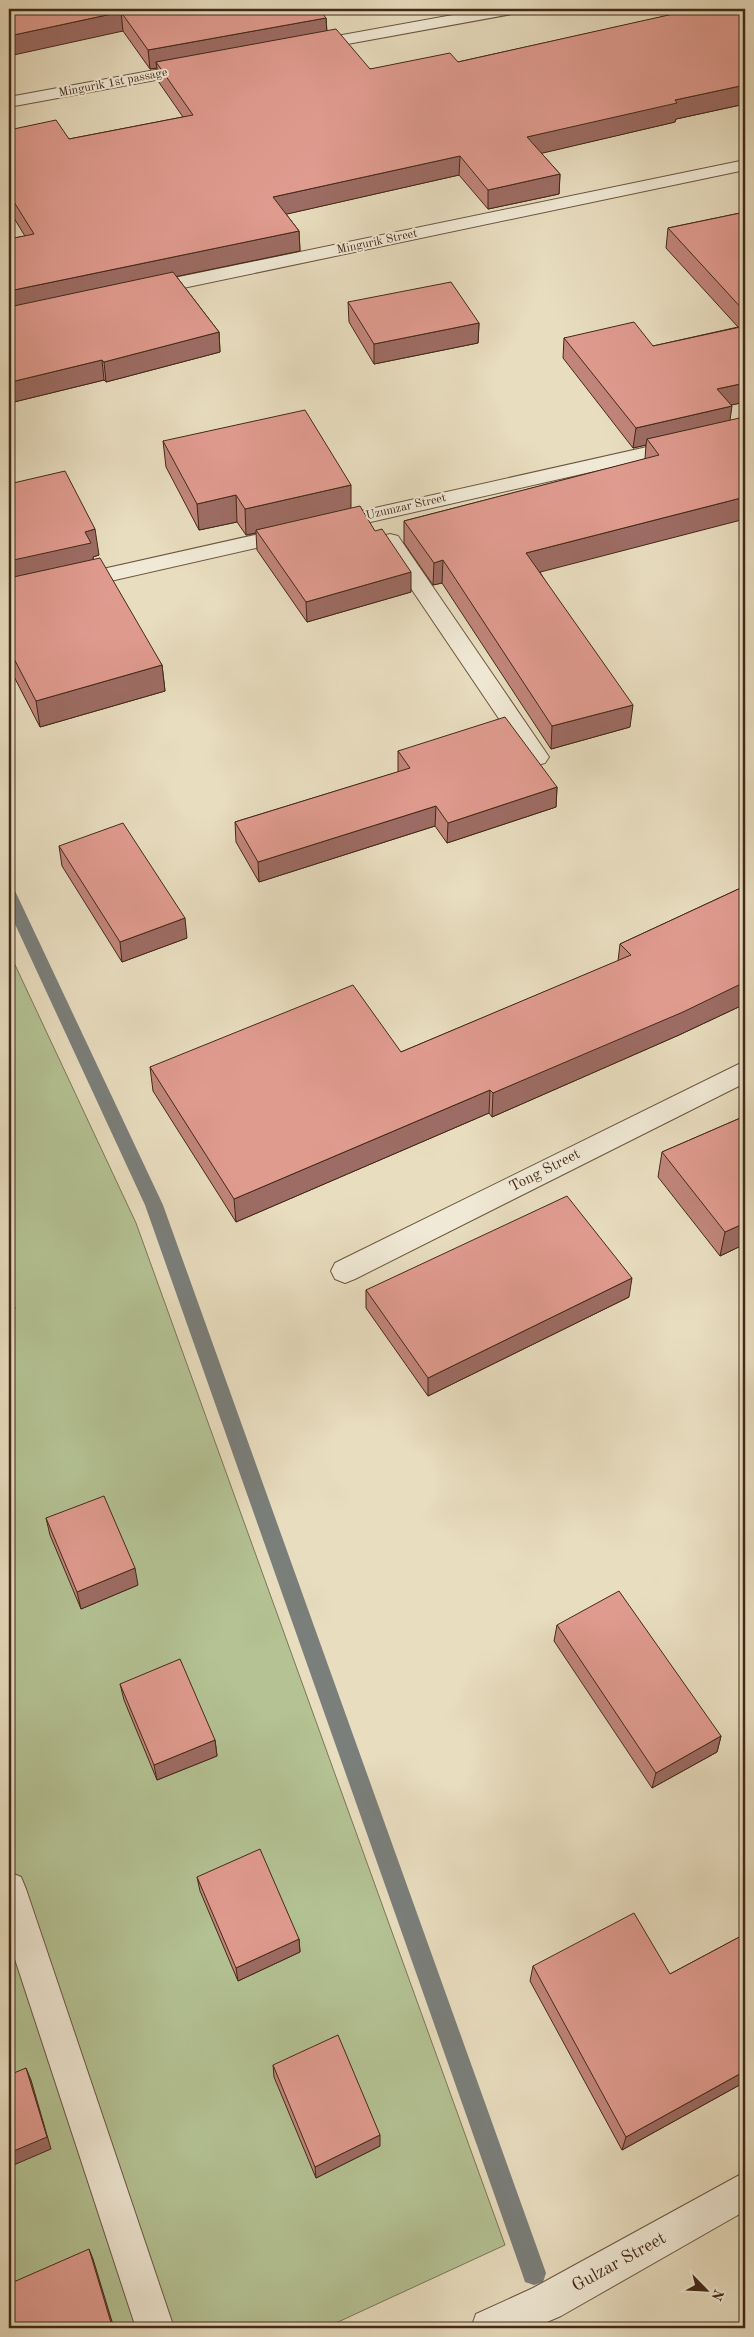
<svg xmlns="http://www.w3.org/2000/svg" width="754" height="2337" font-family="'Old Standard TT',serif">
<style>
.green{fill:#b4c294;stroke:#7c7656}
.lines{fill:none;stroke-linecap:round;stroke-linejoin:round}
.stream{fill:#7a7f7b;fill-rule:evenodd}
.minor-casing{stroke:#6c5641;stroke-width:2}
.minor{fill:#f0e9d5;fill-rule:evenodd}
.wall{fill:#c1857b;stroke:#432917}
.shaded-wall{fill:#9d6c64;stroke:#432917}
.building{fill:#e09b8f;stroke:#432917}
.labels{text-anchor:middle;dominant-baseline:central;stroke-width:4;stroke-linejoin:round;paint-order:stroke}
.far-street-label{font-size:12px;fill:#432917;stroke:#f0e9d5}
.street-label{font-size:15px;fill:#432917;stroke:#f0e9d5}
.near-street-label{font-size:18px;fill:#432917;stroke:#f0e9d5}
</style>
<rect width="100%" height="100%" fill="#e8ddbf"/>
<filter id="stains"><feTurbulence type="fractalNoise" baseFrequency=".004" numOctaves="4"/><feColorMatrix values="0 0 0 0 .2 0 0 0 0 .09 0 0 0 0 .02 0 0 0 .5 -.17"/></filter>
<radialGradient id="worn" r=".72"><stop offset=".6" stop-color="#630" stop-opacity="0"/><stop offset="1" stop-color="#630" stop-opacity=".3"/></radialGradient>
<!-- green -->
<polygon class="green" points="9,952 136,1223 505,2245 325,2328 9,2328"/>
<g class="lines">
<!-- stream -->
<polygon class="stream" points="9,889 15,891 17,895 163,1205 546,2273 543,2282 534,2285 525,2282 522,2273 145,1205 9,911"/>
<!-- minor casing -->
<g class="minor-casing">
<g id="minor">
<polygon points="486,9 520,9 518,12 512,14 309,51 303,50 301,46 303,42 309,41"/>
<polygon points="193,63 199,64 201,68 199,72 9,107 9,97"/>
<polygon points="745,160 745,170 145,296 138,294 135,290 138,286 145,284"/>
<polygon points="745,425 745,437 9,604 9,590"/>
<polygon points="390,534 398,536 545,751 549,757 545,763 537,765 529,763 379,541 382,536"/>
<polygon points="745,1061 745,1083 355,1279 345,1283 335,1279 331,1271 335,1263"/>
<polygon points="9,1872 21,1877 26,1889 174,2328 136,2328 9,1941"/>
<polygon points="745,2172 745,2211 561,2316 533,2328 471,2328 476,2314 533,2288"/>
</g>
</g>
<!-- minor -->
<use href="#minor" class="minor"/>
</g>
<!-- wall -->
<g class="wall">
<polygon points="9,9 326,18 327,31 370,69 458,62 671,15 664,9 745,9 745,104 676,119 675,122 541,153 560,174 559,194 488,209 459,175 286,214 299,231 300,251 176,276 219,332 220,352 106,382 104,380 14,402 11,396 9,397 9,239 25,236 9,210 9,130 69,139 183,117 158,81 157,68 150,69 123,31"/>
<polygon points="745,212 745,402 731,405 540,572 630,727 551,749 442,583 433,585 404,543 404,521 645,459 646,445 633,448 563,358 564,338 653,346 738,327 666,248 668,228"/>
<polygon points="348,302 479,323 478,343 374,364 349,322"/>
<polygon points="163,441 351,508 411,592 307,622 257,550 256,533 246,535 237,522 199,530 166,467"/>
<polygon points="9,484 99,555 93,557 93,560 162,665 165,691 40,727 9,667"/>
<polygon points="398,751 557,787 556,807 447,843 435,826 259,882 236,842 235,822 398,772"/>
<polygon points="59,846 187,938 122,962 62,866"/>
<polygon points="745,886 745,1004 679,1035 492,1117 489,1113 236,1222 153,1091 150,1067 401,1052 618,961 620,944"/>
<polygon points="745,1116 745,1244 720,1256 658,1177 662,1152"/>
<polygon points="366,1290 629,1297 428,1396 366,1308"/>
<polygon points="46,1518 138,1585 81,1609 50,1535"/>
<polygon points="557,1625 721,1736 717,1752 652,1788 554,1641"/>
<polygon points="120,1684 215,1740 217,1756 157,1780 124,1700"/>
<polygon points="197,1877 299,1939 300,1952 238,1981 200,1891"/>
<polygon points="745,1934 745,2082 622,2150 530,1981 533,1966 670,1974"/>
<polygon points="273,2065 380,2146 316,2178 274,2077"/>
</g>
<!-- shaded-wall -->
<g class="shaded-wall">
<polygon points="121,12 123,31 9,56 9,36"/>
<polygon points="326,18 327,37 156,62 157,68 150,69 148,50"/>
<polygon points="745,85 745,104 676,119 675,122 526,157 527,137 675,100"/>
<polygon points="460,156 459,175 274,217 273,197"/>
<polygon points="560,174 559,194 488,209 488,190"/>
<polygon points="299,231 300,251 9,311 9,291"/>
<polygon points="479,323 478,343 374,364 374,344"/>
<polygon points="219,332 220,352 106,382 104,362"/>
<polygon points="102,360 104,380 14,402 11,382"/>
<polygon points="9,380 11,396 9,397"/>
<polygon points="745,383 745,402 714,409 717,389"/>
<polygon points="732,406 729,427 647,439 646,445 633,448 636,428"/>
<polygon points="351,485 351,511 256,530 256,533 246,535 245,509"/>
<polygon points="236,495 237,522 199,530 197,504"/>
<polygon points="745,497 745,519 525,576 526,553"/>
<polygon points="95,529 99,555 93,557 94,569 9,588 9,561 85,532"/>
<polygon points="443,560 442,583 433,585 434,563"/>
<polygon points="411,572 411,592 307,622 306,602"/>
<polygon points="162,665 165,691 40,727 36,701"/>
<polygon points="633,705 630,727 551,749 552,726"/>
<polygon points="557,787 556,807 447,843 448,823"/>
<polygon points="436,806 435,826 259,882 258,862"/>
<polygon points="185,918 187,938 122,962 120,942"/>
<polygon points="745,982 745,1004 679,1035 492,1117 493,1093"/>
<polygon points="490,1090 489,1113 236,1222 234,1199"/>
<polygon points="745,1223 745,1244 720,1256 725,1232"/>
<polygon points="632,1278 629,1297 428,1396 428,1378"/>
<polygon points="11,1290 15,1309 9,1311 9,1291"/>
<polygon points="135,1568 138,1585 81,1609 77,1592"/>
<polygon points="721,1736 717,1752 652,1788 656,1773"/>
<polygon points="215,1740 217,1756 157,1780 154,1765"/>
<polygon points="299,1939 300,1952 238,1981 236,1968"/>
<polygon points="26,2068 31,2080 51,2149 9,2167 9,2153"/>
<polygon points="745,2071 745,2082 622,2150 626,2137"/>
<polygon points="380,2135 380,2146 316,2178 315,2167"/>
<polygon points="89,2249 93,2259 114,2328 106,2328"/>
</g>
<!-- building -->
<g class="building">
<polygon points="9,9 319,9 326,18 148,50 121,12 9,36"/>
<polygon points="689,9 745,9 745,85 675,100 677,103 527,137 560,174 488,190 460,156 273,197 299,231 9,291 9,239 34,234 9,194 9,130 56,120 69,139 193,115 156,62 336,29 370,69 450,53 458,62 691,10"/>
<polygon points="745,212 745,312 668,228"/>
<polygon points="173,272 219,332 104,362 102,360 11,382 9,377 9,307"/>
<polygon points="451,282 479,323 374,344 348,302"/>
<polygon points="634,322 653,346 745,326 745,383 717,389 732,406 636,428 564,338"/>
<polygon points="305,410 351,485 245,509 236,495 197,504 163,441"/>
<polygon points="744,417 745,419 745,497 526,553 633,705 552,726 443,560 434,563 404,521 659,455 647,439"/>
<polygon points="65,471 95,529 85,532 91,543 9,561 9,484"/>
<polygon points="360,506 375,531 382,529 411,572 306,602 256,530"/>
<polygon points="100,558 162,665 36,701 9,649 9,578"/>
<polygon points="505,717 557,787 448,823 436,806 258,862 235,822 410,768 398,751"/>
<polygon points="123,823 185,918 120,942 59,846"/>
<polygon points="745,886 745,982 683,1012 493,1093 490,1090 234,1199 150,1067 353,985 401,1052 631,955 620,944"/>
<polygon points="745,1116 745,1223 725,1232 662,1152"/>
<polygon points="567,1196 632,1278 428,1378 366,1290"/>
<polygon points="104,1496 135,1568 77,1592 46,1518"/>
<polygon points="619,1591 721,1736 656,1773 557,1625"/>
<polygon points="180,1659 215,1740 154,1765 120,1684"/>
<polygon points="260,1849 299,1939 236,1968 197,1877"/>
<polygon points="634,1913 670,1974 745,1934 745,2071 626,2137 533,1966"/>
<polygon points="338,2035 380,2135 315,2167 273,2065"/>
<polygon points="26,2068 47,2137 9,2153 9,2075"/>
<polygon points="89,2249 112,2326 106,2328 9,2328 9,2284"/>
</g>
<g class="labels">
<!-- far-street labels -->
<g class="far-street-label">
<text transform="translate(113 83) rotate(-11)">Mingurik 1st passage</text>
<text transform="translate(377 242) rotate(-12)">Mingurik Street</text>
<text transform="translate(406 507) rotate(-13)">Uzumzar Street</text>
</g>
<!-- street labels -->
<g class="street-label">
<text transform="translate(545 1171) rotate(-27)">Tong Street</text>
</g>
<!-- near-street labels -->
<g class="near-street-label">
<text transform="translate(619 2262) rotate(-29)">Gulzar Street</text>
</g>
</g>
<!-- margin -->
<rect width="754" height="2337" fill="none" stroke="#e8ddbf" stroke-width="30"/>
<rect x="10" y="10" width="734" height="2317" fill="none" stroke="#432917" stroke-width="2.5"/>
<rect x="15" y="15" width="724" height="2307" fill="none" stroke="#432917"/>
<!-- north arrow -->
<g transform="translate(706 2290) rotate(114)" stroke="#f0e9d5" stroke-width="4" paint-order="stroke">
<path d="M0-4L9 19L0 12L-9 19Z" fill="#432917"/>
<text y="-8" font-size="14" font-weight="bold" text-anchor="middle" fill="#432917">N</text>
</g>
<rect width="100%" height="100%" filter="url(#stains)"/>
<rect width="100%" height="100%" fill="url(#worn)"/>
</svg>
